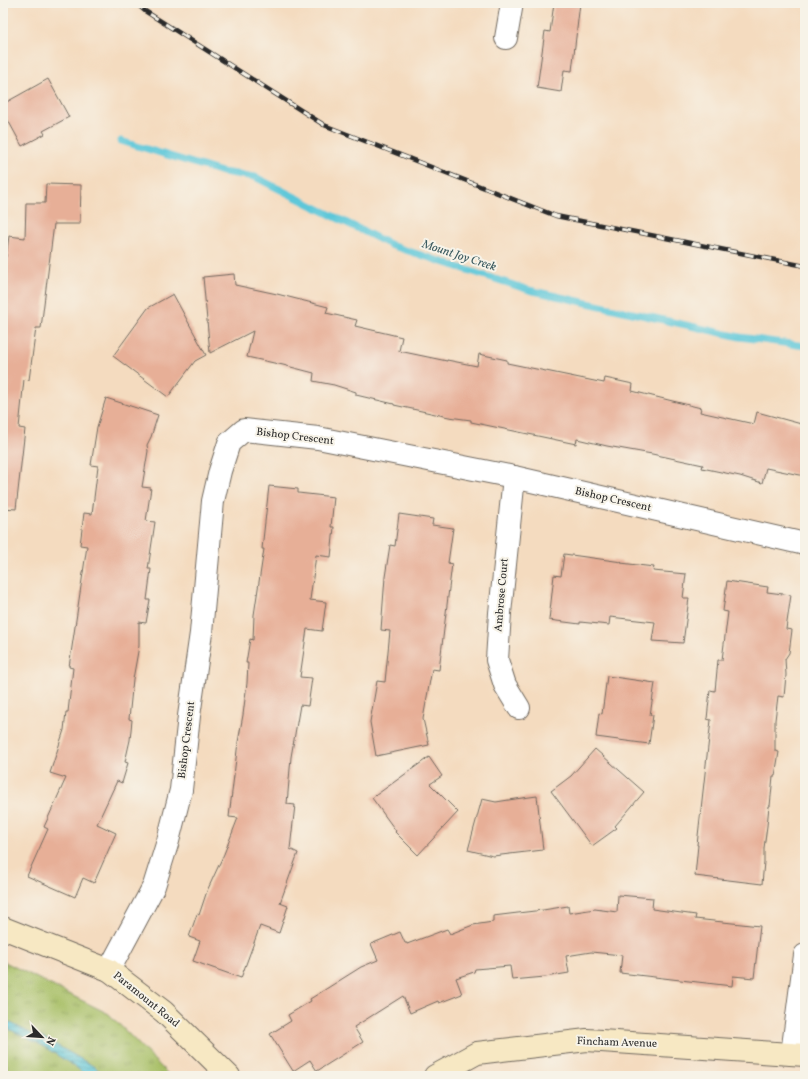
<svg xmlns="http://www.w3.org/2000/svg" width="808" height="1079" font-family="Vollkorn,serif">
<style>
.grass{fill:url(#grass-tufts);stroke:#687447}
.water{fill:url(#water-rules);stroke:#447982}
.lines{fill:none;stroke-linecap:round;stroke-linejoin:round}
.stream{stroke:#5dc7d9;stroke-width:7}
.building{fill:#e7af97}
.street-casing{stroke:#71695f;stroke-width:24}
.secondary-casing{stroke:#71695f;stroke-width:24}
.street{stroke:#fff;stroke-width:22}
.secondary{stroke:#f7e8c3;stroke-width:22}
.rail-casing{stroke:#2b2b2b;stroke-width:4.5}
.rail{stroke:#f7f3e8;stroke-width:3;stroke-dasharray:9;stroke-linecap:butt}
.labels{text-anchor:middle;dominant-baseline:central;stroke-width:4;stroke-linejoin:round;paint-order:stroke}
.street-label{font-size:11px;fill:#2b2b2b;stroke:#f7f3e8}
.water-label{font-size:12px;font-style:italic;fill:#3a5a5f;stroke:#f7f3e8}
</style>
<defs>
<pattern id="grass-tufts" width="24" height="20" patternUnits="userSpaceOnUse"><rect width="24" height="20" fill="#a6be63"/><path d="M3 7l-1-3M5 7V3M7 7l1-3M15 17l-1-3M17 17v-4M19 17l1-3" fill="none" stroke="#879b52"/></pattern>
<pattern id="water-rules" width="6" height="5" patternUnits="userSpaceOnUse"><rect width="6" height="5" fill="#5dc7d9"/><path d="M0 2.5h6" fill="none" stroke="#4da2b0"/></pattern>
</defs>
<rect width="100%" height="100%" fill="#f7f3e8"/>
<filter id="ink" filterUnits="userSpaceOnUse"><feTurbulence type="fractalNoise" baseFrequency=".025" numOctaves="2"/><feDisplacementMap in="SourceGraphic" scale="8" xChannelSelector="R" yChannelSelector="G"/><feConvolveMatrix kernelMatrix="1 2 1 2 8 2 1 2 1" color-interpolation-filters="sRGB"/></filter>
<filter id="wash" filterUnits="userSpaceOnUse"><feTurbulence type="fractalNoise" baseFrequency=".012" numOctaves="4" result="noise"/><feDisplacementMap in="SourceGraphic" scale="16" xChannelSelector="R" yChannelSelector="G"/><feGaussianBlur stdDeviation="0.9" result="paint"/><feColorMatrix in="noise" values="0 0 0 0 0 0 0 0 0 0 0 0 0 0 0 0 0 1.4 0 .05"/><feComposite in="paint" operator="in"/></filter>
<g filter="url(#wash)">
<rect width="100%" height="100%" fill="#f4dbbf"/>
<!-- grass -->
<polygon class="grass" points="3,961 109,1014 170,1076 3,1076"/>
<!-- water -->
<polygon class="water" points="3,1019 32,1034 48,1040 93,1066 107,1076 87,1076 77,1068 43,1046 3,1026"/>
<g class="lines">
<!-- stream -->
<polyline class="stream" points="121,141 222,172 255,177 393,246 529,290 740,337 805,346"/>
</g>
<g id="blocks">
<!-- building -->
<g class="building">
<polygon points="554,3 580,3 572,71 564,70 561,92 537,88 545,31 550,32"/>
<polygon points="48,79 69,117 43,131 45,134 22,146 3,111 3,104"/>
<polygon points="46,184 81,185 80,224 54,224 41,328 36,328 29,380 24,379 19,428 25,429 16,509 3,508 3,257 6,257 9,236 25,238 26,203 45,203"/>
<polygon points="234,274 235,285 277,294 328,307 326,313 357,320 355,326 402,337 399,351 447,361 447,360 477,366 479,354 507,360 507,363 604,383 605,378 633,384 632,391 701,408 700,412 754,424 757,412 805,425 805,476 766,468 762,483 740,476 702,468 703,465 652,454 607,446 577,439 576,444 471,422 471,420 449,417 394,405 394,404 356,395 356,392 334,385 313,381 314,373 283,365 247,357 253,331 210,353 203,277"/>
<polygon points="173,294 206,355 195,361 168,397 113,356 148,308"/>
<polygon points="106,398 158,415 151,437 147,445 148,451 142,487 151,488 146,521 155,522 148,569 151,569 147,600 150,600 146,623 139,622 139,646 133,679 129,719 132,720 130,740 125,762 128,763 122,783 117,781 97,824 116,833 94,883 83,878 75,897 27,876 48,829 44,827 66,778 50,773 64,730 66,712 68,712 73,668 69,667 87,546 80,545 84,513 92,514 98,466 91,465 97,427"/>
<polygon points="269,486 298,489 298,493 334,497 331,527 334,527 331,557 316,555 310,600 326,602 322,631 307,629 300,677 312,678 308,706 300,705 291,757 287,804 295,805 290,849 298,853 280,903 288,906 279,933 260,926 241,978 193,961 200,941 189,937 197,914 199,915 207,891 224,854 238,818 229,817 238,742 243,715 247,683 248,663 246,663 250,639 253,640 254,615 264,549 262,549"/>
<polygon points="399,514 433,519 432,525 453,528 448,563 452,564 439,670 432,669 423,719 429,745 376,756 370,722 377,681 385,682 390,631 381,630 385,577 390,545 395,546"/>
<polygon points="564,554 622,562 621,563 654,567 653,571 686,574 683,598 689,598 683,643 652,641 655,622 610,617 609,625 580,622 580,624 549,620 554,575 561,576"/>
<polygon points="727,581 768,587 767,592 791,595 786,629 792,630 789,653 785,659 786,675 784,697 778,696 775,720 775,751 779,752 775,776 773,776 770,806 769,806 767,826 764,848 764,862 762,884 695,876 698,845 697,845 711,720 707,719 710,690 715,691 718,660 722,660 728,612 723,611"/>
<polygon points="607,676 655,683 650,715 653,715 649,744 596,737 599,713 602,714"/>
<polygon points="595,749 644,792 615,826 617,828 592,846 551,791 571,776"/>
<polygon points="429,757 442,776 430,784 458,812 418,855 395,832 396,831 372,798"/>
<polygon points="537,796 543,850 493,856 468,850 482,799 496,802 515,799"/>
<polygon points="618,895 653,898 652,909 696,915 695,919 760,926 754,978 733,976 732,986 620,973 622,955 591,952 566,956 569,973 545,977 512,980 510,966 475,969 474,972 456,978 462,994 439,1003 438,1001 410,1013 403,996 354,1027 363,1042 317,1071 310,1060 293,1071 270,1034 291,1021 288,1015 311,1001 310,999 361,967 378,960 371,944 400,932 405,943 407,943 407,944 447,929 450,934 473,925 493,922 493,916 543,910 568,906 569,913 595,909 617,912"/>
</g>
</g>
</g>
<g filter="url(#ink)">
<use href="#blocks" fill-opacity="0" stroke="#71695f" stroke-width="1"/>
<g class="lines">
<!-- street casing -->
<g class="street-casing">
<g id="street">
<polyline points="506,38 512,3"/>
<polyline points="514,477 500,613 497,660 505,685 519,708"/>
<polyline points="109,970 154,886 168,841 181,790 189,716 201,633 213,501 220,471 229,443 244,430 318,438 514,477 805,544"/>
<polyline points="792,1054 805,955"/>
</g>
</g>
<!-- secondary casing -->
<g class="secondary-casing">
<g id="secondary">
<polyline points="3,928 109,970 164,1012 229,1076"/>
<polyline points="435,1076 477,1053 587,1040 805,1055"/>
</g>
</g>
<!-- street -->
<use href="#street" class="street"/>
<!-- secondary -->
<use href="#secondary" class="secondary"/>
<!-- rail casing -->
<g class="rail-casing">
<polyline id="rail" points="136,3 145,11 324,125 556,216 805,266"/>
</g>
<!-- rail -->
<use href="#rail" class="rail"/>
</g>
</g>
<g class="labels">
<!-- street labels -->
<g class="street-label">
<text transform="translate(295 437) rotate(7)">Bishop Crescent</text>
<text transform="translate(613 500) rotate(13)">Bishop Crescent</text>
<text transform="translate(502 595) rotate(-85)">Ambrose Court</text>
<text transform="translate(187 740) rotate(-83)">Bishop Crescent</text>
<text transform="translate(146 1000) rotate(39)">Paramount Road</text>
<text transform="translate(617 1043) rotate(2)">Fincham Avenue</text>
</g>
<!-- water labels -->
<g class="water-label">
<text transform="translate(459 256) rotate(18)">Mount Joy Creek</text>
</g>
</g>
<!-- margin -->
<rect width="808" height="1079" fill="none" stroke="#f7f3e8" stroke-width="16"/>
<!-- north arrow -->
<g transform="translate(42 1037) rotate(115)" stroke="#f7f3e8" stroke-width="3" paint-order="stroke">
<path d="M0-3L7 15L0 10L-7 15Z" fill="#2b2b2b"/>
<text y="-6" font-size="11" font-weight="bold" text-anchor="middle" fill="#2b2b2b">N</text>
</g>
</svg>
